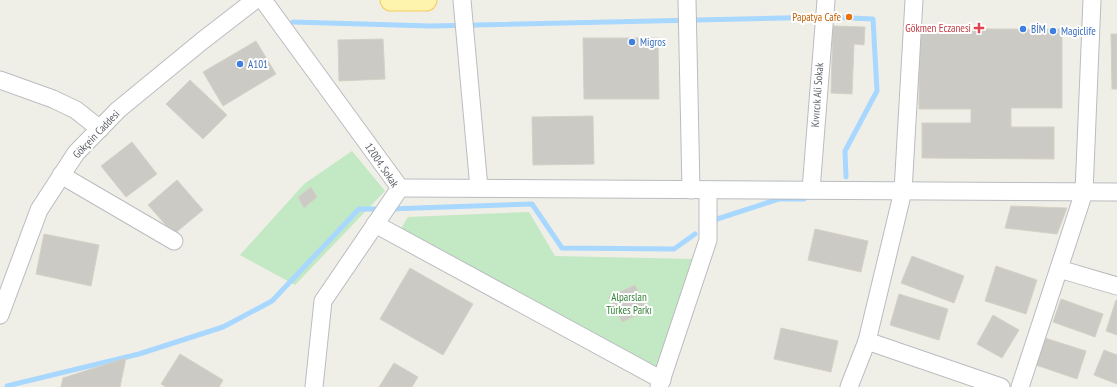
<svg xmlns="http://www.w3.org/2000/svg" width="1117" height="387" font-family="'PT Sans Narrow',sans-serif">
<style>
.green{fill:#c3e8c4}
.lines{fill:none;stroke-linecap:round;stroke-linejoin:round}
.stream{stroke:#a8d7ff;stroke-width:5}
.building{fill:#cccac4;stroke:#d5d1c5}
.minor-casing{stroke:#b9bcc0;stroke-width:19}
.major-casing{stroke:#f4ce5c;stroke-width:23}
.minor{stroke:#fff;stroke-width:17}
.major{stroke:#fff4ad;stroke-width:21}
.food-dot{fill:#e8710a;stroke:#fff;stroke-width:1.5}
.health-dot{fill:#e0444e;stroke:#fff;stroke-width:1.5}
.shop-dot{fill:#3f7fe0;stroke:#fff;stroke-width:1.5}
.labels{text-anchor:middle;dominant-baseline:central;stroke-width:4;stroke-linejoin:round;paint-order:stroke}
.food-label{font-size:11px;fill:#c56008;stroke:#fff;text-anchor:end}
.health-label{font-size:11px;fill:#be3a42;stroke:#fff;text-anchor:end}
.shop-label{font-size:11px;fill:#366cbe;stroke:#fff;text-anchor:start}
.street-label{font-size:11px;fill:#5e6267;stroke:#fff}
.park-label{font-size:11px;fill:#328238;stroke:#fff}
</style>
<rect width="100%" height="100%" fill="#f0efe7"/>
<!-- green -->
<g class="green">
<polygon points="352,151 385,191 295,285 240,255 304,184"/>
<polygon points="529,212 555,256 695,259 656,371 399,232 408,217"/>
</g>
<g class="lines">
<!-- stream -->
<g class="stream">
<polyline points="293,22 431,26 827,17 873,19 877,91 845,151 846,177"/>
<polyline points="389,209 532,204 562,248 674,249 695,234"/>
<polyline points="714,220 779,199 804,199"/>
<polyline points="7,386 139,354 223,327 272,301 359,209 381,209"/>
</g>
</g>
<!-- building -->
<g class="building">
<polygon points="833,26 865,27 864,45 854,44 852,94 831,93"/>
<polygon points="919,29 1062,29 1062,108 1011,108 1011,127 1054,127 1054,159 922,158 922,123 971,123 971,109 919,109"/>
<polygon points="1111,34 1117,34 1117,89 1112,89"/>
<polygon points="583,38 658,38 659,99 584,99"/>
<polygon points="383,39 385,79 339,81 338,40"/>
<polygon points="256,41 276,74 223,106 203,72"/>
<polygon points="190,80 227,115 203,139 166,104"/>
<polygon points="593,116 594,164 533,165 532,117"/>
<polygon points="132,142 157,174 126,197 101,166"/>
<polygon points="177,180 203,210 174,234 148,205"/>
<polygon points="311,187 317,197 304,208 298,197"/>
<polygon points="1011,206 1067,208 1057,234 1005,228"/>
<polygon points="815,229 868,241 861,272 808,260"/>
<polygon points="44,234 99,245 91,286 36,274"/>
<polygon points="912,256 964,276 954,303 901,283"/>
<polygon points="996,266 1037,280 1026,314 985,301"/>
<polygon points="410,268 473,304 443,355 380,319"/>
<polygon points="635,285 647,310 622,322 609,297"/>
<polygon points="899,294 948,309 939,340 890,325"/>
<polygon points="1061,299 1103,314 1095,337 1053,322"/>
<polygon points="1116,300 1117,300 1117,335 1106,331"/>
<polygon points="993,315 1019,330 1002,358 977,344"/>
<polygon points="781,328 838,341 831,372 774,359"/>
<polygon points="1045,338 1086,351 1077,379 1036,365"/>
<polygon points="1104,350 1117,355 1117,384 1094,375"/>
<polygon points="180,354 223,380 219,387 166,387 161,384"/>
<polygon points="126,358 120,387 61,387 63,378"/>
<polygon points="394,363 418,377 412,387 379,387"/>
</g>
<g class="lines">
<!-- minor casing -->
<g class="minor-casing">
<g id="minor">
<polyline points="263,0 400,188 323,301 314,387"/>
<polyline points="462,0 479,188"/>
<polyline points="687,0 691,190"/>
<polyline points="0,80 53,99 76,110 100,129"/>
<polyline points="61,175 174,241"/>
<polyline points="400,188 1117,192"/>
<polyline points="811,190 826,0"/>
<polyline points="375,224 662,380"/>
<polyline points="1059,269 1117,286"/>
<polyline points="0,315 39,210 76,153 118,110 202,41 255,0"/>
<polyline points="867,341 1001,387"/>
<polyline points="659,387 708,240 708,190"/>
<polyline points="849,387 867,341 903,191 914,0"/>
<polyline points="1020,387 1084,192 1092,0"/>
</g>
</g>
<!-- major casing -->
<g class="major-casing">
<polyline id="major" points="391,0 426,0"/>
</g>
<!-- minor -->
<use href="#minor" class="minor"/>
<!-- major -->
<use href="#major" class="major"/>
</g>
<!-- markers -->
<circle class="food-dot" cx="849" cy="17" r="4"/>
<path class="health-dot" d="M977 22h4v4h4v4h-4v4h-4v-4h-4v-4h4z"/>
<g class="shop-dot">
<circle cx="1023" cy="29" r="4"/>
<circle cx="1053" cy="31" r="4"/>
<circle cx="632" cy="42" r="4"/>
<circle cx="240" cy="64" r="4"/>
</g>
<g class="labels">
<!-- food labels -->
<g class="food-label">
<text x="841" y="17">Papatya Cafe</text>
</g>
<!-- health labels -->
<g class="health-label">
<text x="971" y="28">Gökmen Eczanesi</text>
</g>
<!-- shop labels -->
<g class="shop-label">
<text x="1031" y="29">BİM</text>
<text x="1061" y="31">Magiclife</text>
<text x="640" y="42">Migros</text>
<text x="248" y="64">A101</text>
</g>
<!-- street labels -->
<g class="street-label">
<text transform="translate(817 95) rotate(-86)">Kıvırcık Ali Sokak</text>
<text transform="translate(96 134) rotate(-46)">Gökçein Caddesi</text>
<text transform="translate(382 165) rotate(56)">12004. Sokak</text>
</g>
<!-- park labels -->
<g class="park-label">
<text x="629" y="297">Alparslan<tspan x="629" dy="13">Türkes Parkı</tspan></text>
</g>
</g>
</svg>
